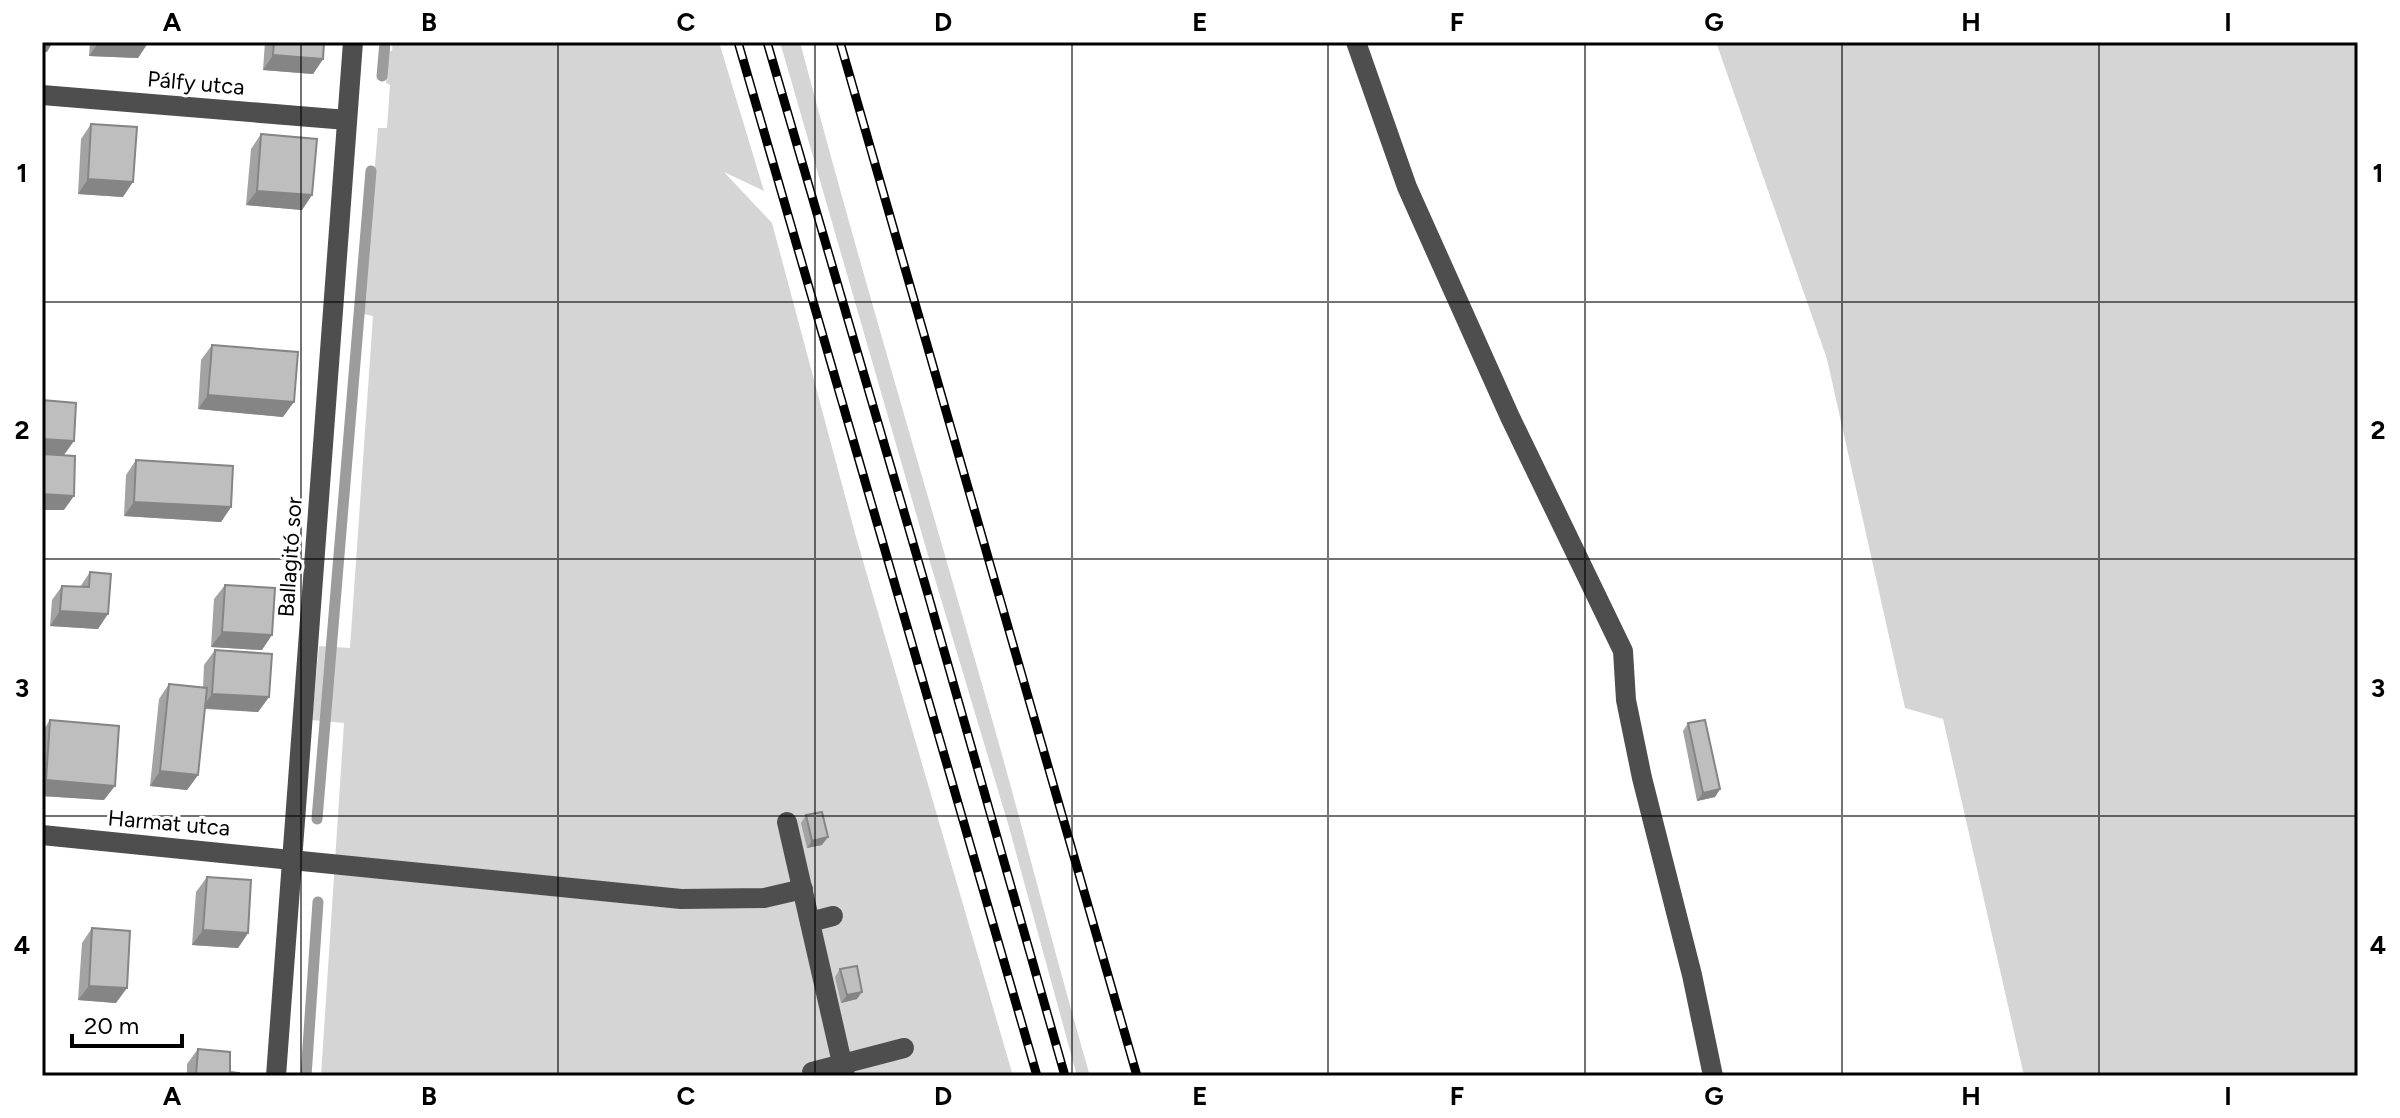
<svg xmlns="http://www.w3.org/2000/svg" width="2400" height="1118" font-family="Figtree,sans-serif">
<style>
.green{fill:#d5d5d5}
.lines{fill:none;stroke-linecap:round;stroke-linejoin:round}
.stream{stroke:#9c9c9c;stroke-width:11}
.minor{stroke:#4e4e4e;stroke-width:20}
.rail-casing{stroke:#000;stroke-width:9}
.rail{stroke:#fff;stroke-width:6;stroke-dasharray:18;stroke-linecap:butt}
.wall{fill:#a3a3a3}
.shaded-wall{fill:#858585}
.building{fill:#bebebe;stroke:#858585;stroke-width:2}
.grid{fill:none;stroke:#000;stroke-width:2;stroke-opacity:0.55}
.labels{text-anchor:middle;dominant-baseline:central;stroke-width:6;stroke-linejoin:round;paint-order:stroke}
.street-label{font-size:22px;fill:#000;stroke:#fff}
.neatline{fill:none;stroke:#000;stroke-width:3}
.grid-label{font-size:26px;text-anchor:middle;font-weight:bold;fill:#000}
</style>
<rect width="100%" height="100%" fill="#fff"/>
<!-- green -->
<g class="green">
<polygon points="393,42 719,42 764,191 724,172 772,223 856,537 1013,1076 321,1076 344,723 312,720 319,646 350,648 373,316 363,314 378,128 387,128 390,85 386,83 389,51 392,51"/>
<path d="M780,42H800C862,277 933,510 999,744C1030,855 1058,966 1090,1076H1077L1009,827L932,569Z"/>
<polygon points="1716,42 2358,42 2358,1076 2024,1076 1943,719 1905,708 1827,359"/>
</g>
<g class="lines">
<!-- stream -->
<g class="stream">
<polyline points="382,76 385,42"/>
<polyline points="317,819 371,171"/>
<polyline points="306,1076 318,902"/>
</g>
<!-- minor -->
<g class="minor">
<polyline points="1356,42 1407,187 1510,417 1623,651 1626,700 1642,778 1692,975 1713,1076"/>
<polyline points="42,95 347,120"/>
<polyline points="787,822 845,1076"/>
<polyline points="42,835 681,899 764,898 803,889"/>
<polyline points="810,922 833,916"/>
<polyline points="812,1072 904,1048"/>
<polyline points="276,1076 353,42"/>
</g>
<!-- rail casing -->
<g class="rail-casing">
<g id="rail">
<polyline points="738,42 1037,1076"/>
<polyline points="767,42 927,591 1065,1076"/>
<polyline points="840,42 1137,1076"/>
</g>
</g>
<!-- rail -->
<use href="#rail" class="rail"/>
</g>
<!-- wall -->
<g class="wall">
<polygon points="90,42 148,42 138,58 89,56"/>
<polygon points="265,42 324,42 323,59 313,74 263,70"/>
<polygon points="91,124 123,197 78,194 81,139"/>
<polygon points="261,134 312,195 302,210 246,205 251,149"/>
<polygon points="212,345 283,417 198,409 201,360"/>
<polygon points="136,460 231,507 221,522 124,516 126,475"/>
<polygon points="90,572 98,629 50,626 52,600 62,586 80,587"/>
<polygon points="225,585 262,650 211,647 214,599"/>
<polygon points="215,650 269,697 258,712 205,709 198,775 187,790 150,786 159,699 169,684 203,688 204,665"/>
<polygon points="50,720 104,800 42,796 42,732"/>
<polygon points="1688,723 1720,789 1715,797 1697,801 1683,731"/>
<polygon points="806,815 822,845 807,848 801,823"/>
<polygon points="207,877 248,933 238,948 192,945 196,892"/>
<polygon points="92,928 116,1003 78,1000 82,943"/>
<polygon points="840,969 857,999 841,1003 835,977"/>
<polygon points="198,1049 230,1072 238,1076 187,1076 187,1064"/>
</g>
<!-- shaded-wall -->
<g class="shaded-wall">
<polygon points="42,42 53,42 47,52 42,51"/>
<polygon points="99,42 123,42 148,43 138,58 89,56"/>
<polygon points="273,55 323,59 313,74 263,70"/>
<polygon points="88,179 133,182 123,197 78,194"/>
<polygon points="257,191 312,195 302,210 246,205"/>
<polygon points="208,395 294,402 283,417 198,409"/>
<polygon points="42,439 74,441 64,455 42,454"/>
<polygon points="42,494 74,496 64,510 42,510"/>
<polygon points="134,502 231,507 221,522 124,516"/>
<polygon points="60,611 108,614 98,629 50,626"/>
<polygon points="222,632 272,635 262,650 211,647"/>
<polygon points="212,694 269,697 258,712 202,708"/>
<polygon points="160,771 198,775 187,790 150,786"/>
<polygon points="46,780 115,786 104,800 42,796 42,786"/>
<polygon points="1720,789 1715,797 1697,801 1703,793"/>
<polygon points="828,837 822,845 807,848 812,841"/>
<polygon points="203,930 248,933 238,948 192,945"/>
<polygon points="89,986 127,988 116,1003 78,1000"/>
<polygon points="862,992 857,999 841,1003 847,995"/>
</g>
<!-- building -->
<g class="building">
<polygon points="274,42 324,42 323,59 273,55"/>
<polygon points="91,124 137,127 133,182 88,179"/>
<polygon points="261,134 317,139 312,195 257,191"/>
<polygon points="212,345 298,352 294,402 208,395"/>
<polygon points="42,400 76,403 74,441 42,439"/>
<polygon points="42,454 75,456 74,496 42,494"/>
<polygon points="136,460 233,466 231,507 134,502"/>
<polygon points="90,572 111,574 108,614 60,611 62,586 89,587"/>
<polygon points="225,585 275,588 272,635 222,632"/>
<polygon points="215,650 272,654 269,697 212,694"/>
<polygon points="169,684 207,688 198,775 160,771"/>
<polygon points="50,720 119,726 115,786 46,780"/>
<polygon points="1705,720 1720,789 1703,793 1688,723"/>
<polygon points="822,812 828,837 812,841 806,815"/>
<polygon points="207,877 251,880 248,933 203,930"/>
<polygon points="92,928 130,931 127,988 89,986"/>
<polygon points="857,966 862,992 847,995 840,969"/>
<polygon points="198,1049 230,1052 230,1072 239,1073 238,1076 196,1076"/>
</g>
<!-- grid -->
<path class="grid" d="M301,42V1076M558,42V1076M815,42V1076M1072,42V1076M1328,42V1076M1585,42V1076M1842,42V1076M2099,42V1076M42,302H2358M42,559H2358M42,816H2358"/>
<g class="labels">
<!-- street labels -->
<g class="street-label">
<text transform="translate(196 83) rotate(5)">Pálfy utca</text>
<text transform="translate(290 557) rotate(-86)">Ballagitó sor</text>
<text transform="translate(169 823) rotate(5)">Harmat utca</text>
</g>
</g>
<!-- border -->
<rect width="2400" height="1118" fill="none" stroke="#ffffff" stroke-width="88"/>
<!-- scale -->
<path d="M72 1034v12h110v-12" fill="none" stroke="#000000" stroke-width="4"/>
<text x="84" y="1034" font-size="24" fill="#000000" stroke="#ffffff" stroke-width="6" paint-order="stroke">20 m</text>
<rect x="44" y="44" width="2312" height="1030" class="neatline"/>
<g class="grid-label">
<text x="172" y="31">A</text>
<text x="429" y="31">B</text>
<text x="686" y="31">C</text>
<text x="943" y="31">D</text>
<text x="1200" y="31">E</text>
<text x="1457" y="31">F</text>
<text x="1714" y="31">G</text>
<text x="1971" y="31">H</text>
<text x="2228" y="31">I</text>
<text x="22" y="182">1</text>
<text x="2378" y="182">1</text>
<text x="22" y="439">2</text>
<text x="2378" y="439">2</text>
<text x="22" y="697">3</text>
<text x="2378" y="697">3</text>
<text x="22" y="954">4</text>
<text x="2378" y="954">4</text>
<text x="172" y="1105">A</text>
<text x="429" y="1105">B</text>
<text x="686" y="1105">C</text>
<text x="943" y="1105">D</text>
<text x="1200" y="1105">E</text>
<text x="1457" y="1105">F</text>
<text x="1714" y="1105">G</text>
<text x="1971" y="1105">H</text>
<text x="2228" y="1105">I</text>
</g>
</svg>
